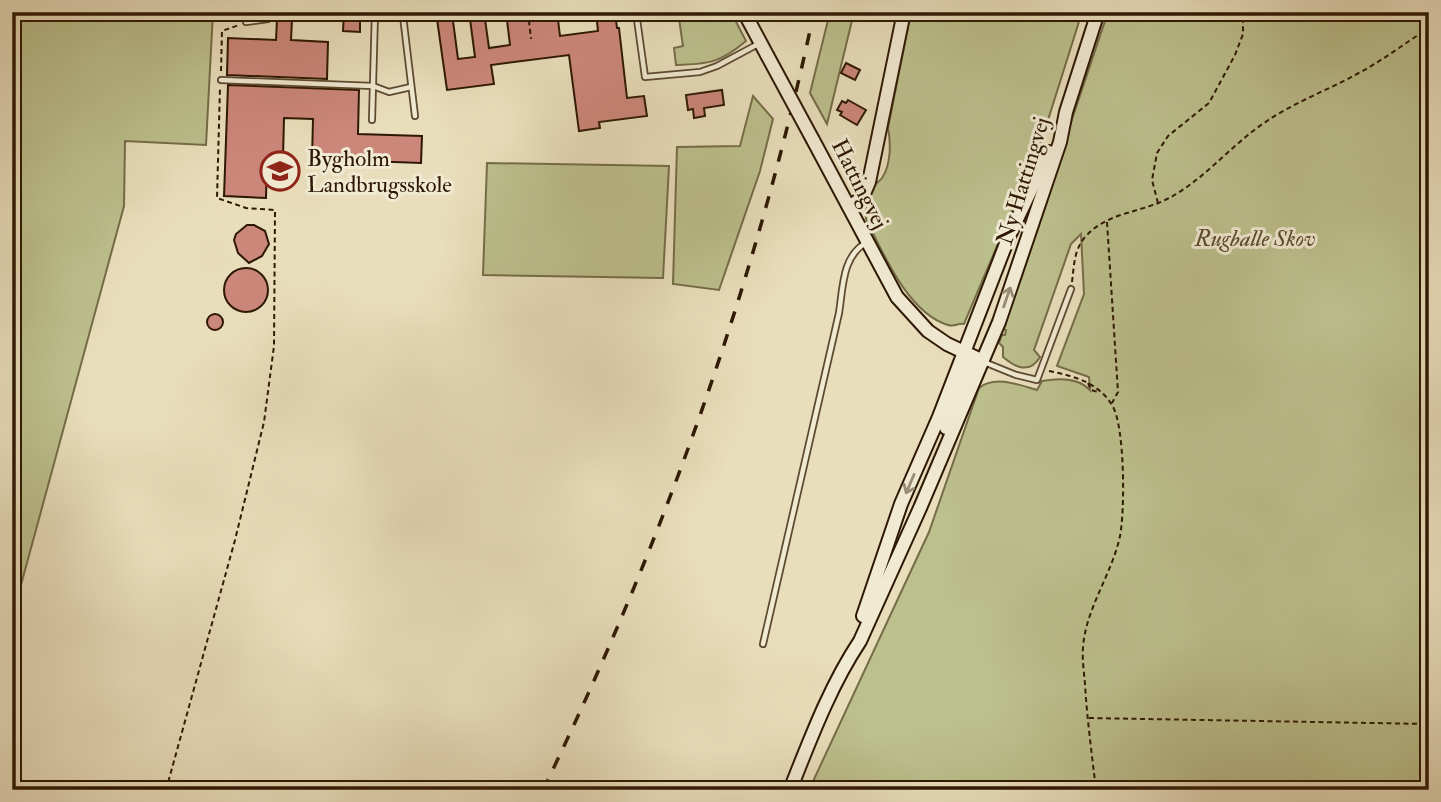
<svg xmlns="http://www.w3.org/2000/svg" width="1441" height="802" font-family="'IM FELL Double Pica',serif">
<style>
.green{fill:#bcc08d;stroke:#756c48;stroke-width:2}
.building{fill:#cc877b;stroke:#2e1803;stroke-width:2;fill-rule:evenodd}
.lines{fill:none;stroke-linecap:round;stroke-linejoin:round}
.lane-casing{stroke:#5d4a31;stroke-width:8}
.secondary-casing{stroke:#2e1803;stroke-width:16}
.path{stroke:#2e1803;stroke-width:2;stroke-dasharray:5 3.5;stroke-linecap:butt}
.lane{stroke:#f1ead3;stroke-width:4.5}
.secondary{stroke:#f1ead3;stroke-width:12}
.rail{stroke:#2e1803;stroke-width:3.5;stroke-dasharray:12 12;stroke-linecap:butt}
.secondary-bridge-casing{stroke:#2e1803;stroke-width:16;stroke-linecap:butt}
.secondary-bridge{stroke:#f1ead3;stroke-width:12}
.oneway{stroke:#998c75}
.labels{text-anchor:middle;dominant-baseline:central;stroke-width:6;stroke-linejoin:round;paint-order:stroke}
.poi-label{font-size:23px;fill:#2e1803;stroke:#f1ead3;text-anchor:start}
.street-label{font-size:23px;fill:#2e1803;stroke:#f1ead3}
.park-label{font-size:23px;font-style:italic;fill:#594a2c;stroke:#f1ead3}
</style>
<rect width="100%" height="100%" fill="#e9debc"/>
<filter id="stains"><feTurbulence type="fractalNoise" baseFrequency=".00286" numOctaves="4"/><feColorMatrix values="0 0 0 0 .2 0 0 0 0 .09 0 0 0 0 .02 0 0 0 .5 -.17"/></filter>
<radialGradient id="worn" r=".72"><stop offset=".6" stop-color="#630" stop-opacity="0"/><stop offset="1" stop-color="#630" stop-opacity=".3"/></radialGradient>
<!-- green -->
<g class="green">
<polygon points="67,12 213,12 206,145 125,141 124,206 12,618 12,19"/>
<path d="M678,12H731L746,41C720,63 709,64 676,65L674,48L683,46Z"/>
<polygon points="830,12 854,12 827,124 810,93"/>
<path d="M911,12H1082L1031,174L1011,213L964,324C957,323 955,327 948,325C908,313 883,253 866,219C864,208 867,195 874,186C876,183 880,181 882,178C891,165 891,143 888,128Z"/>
<path d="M1108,12H1429V790H809L929,532L979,388C995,375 1019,385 1037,390L1042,381C1058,378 1078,377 1090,390L1089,377L1057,366L1084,294L1081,234L1071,244L1034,350L1040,357C1030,374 1016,368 1003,357V347L999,343L1002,335H1005L1006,330L1002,328Z"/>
<polygon points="753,96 773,119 760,171 719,290 673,284 677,147 740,146"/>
<polygon points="487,163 669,166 663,278 483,275"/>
</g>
<!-- building -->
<g class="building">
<polygon points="344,12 360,12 360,32 343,31"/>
<path d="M436,12H484L489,48L510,45L506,12H557L560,36L598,31L596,12H615L617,28H619L627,98L644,96L647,116L599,122L600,128L579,131L569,55L491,65L494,84L447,90ZM470,19L475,57L458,59L453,21Z"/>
<polygon points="277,19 292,19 291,40 328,42 327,79 227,75 228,38 276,40"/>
<polygon points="846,63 860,70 855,80 841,73"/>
<polygon points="228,85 359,90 358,134 422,136 421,163 312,159 313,119 284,118 283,158 267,158 266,198 224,196"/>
<polygon points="722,90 724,105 704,108 705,116 694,118 693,109 688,110 686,95"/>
<polygon points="848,100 866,110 857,125 840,115 842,112 837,110 842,101 846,103"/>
<polygon points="247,225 254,225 265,231 269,244 262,256 249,263 238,253 234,240 236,234"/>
<circle cx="246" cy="290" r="22"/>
<circle cx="215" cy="322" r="8"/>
</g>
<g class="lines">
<!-- lane casing -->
<g class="lane-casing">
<g id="lane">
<polyline points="636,12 645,77 700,72 717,66 760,43"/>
<polyline points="403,16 415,116"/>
<polyline points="246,22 268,19 278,12"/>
<polyline points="221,80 373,86 389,92 411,87"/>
<polyline points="372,120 375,12"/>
<polyline points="984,362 1016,375 1037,380 1071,289"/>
<path d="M763,644L839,313C843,288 842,256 866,243"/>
</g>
</g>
<!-- secondary casing -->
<g class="secondary-casing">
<g id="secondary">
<polyline points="744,12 767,55"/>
<polyline points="813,140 897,297 928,331 947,344 983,361"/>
<polyline points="849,207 862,198 869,182 904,12"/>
<polyline points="946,428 969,371 970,363 965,353"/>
<polyline points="863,616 901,504 939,417 1009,236 1049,152"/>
<path d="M790,790C810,740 830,686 860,641L920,508L999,322L1060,142L1066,112L1098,12"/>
</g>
</g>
<!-- path -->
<g class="path">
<polyline points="528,12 531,39"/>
<polyline points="221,71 222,31 239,25"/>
<polyline points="1158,203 1152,180 1157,153 1168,136 1209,103 1235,55 1243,34 1243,12"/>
<polyline points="1107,222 1118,392 1112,403"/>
<path d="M1072,282C1074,266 1074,250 1085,237C1108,211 1143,213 1171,197C1207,177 1233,143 1267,121C1295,102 1328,90 1357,74C1382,61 1405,43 1429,28"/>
<path d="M1049,371C1073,376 1098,382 1112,405C1125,425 1125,511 1120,536C1112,574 1086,608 1083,647C1082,659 1084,672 1085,684C1087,719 1092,755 1096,790"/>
<polyline points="1088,383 1091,390 1098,392"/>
<polyline points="1089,718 1429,724"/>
<polyline points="166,790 235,540 264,422 274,346 275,210 246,208 217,198 220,87"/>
</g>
<!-- lane -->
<use href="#lane" class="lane"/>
<!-- secondary -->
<use href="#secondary" class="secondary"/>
<!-- rail -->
<path class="rail" d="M543,790C663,543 757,281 814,12"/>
<!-- secondary-bridge casing -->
<g class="secondary-bridge-casing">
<polyline id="secondary-bridge" points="767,55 813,140"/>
</g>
<!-- secondary-bridge -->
<use href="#secondary-bridge" class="secondary-bridge"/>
</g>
<!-- one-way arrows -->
<defs><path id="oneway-shaft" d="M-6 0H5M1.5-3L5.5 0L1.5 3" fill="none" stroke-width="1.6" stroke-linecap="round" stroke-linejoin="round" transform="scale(1.75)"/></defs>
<g class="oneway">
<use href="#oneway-shaft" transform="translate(1007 297) rotate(-71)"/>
<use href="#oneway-shaft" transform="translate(910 484) rotate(113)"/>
</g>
<!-- icons -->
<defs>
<g id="university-ring" transform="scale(2.0125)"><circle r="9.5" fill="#f1ead3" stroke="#8f2418" stroke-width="1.5"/><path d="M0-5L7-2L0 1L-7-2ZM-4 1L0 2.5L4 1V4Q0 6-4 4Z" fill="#8f2418"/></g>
</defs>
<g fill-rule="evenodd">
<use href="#university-ring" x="280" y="171"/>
</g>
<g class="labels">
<!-- poi labels -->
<g class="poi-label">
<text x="307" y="158">Bygholm<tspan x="307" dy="26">Landbrugsskole</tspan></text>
</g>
<!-- street labels -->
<g class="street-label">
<text transform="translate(1023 181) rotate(-73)">Ny Hattingvej</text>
<text transform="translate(860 184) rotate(63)">Hattingvej</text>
</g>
<!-- park labels -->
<g class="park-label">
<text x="1255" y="238">Rugballe Skov</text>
</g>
</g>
<!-- margin -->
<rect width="1441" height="802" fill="none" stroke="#e9debc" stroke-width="42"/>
<rect x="14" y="14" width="1413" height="774" fill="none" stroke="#2e1803" stroke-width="3.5"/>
<rect x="21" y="21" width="1399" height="760" fill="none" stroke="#2e1803" stroke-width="2"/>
<rect width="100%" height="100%" filter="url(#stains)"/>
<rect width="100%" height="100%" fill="url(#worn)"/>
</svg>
